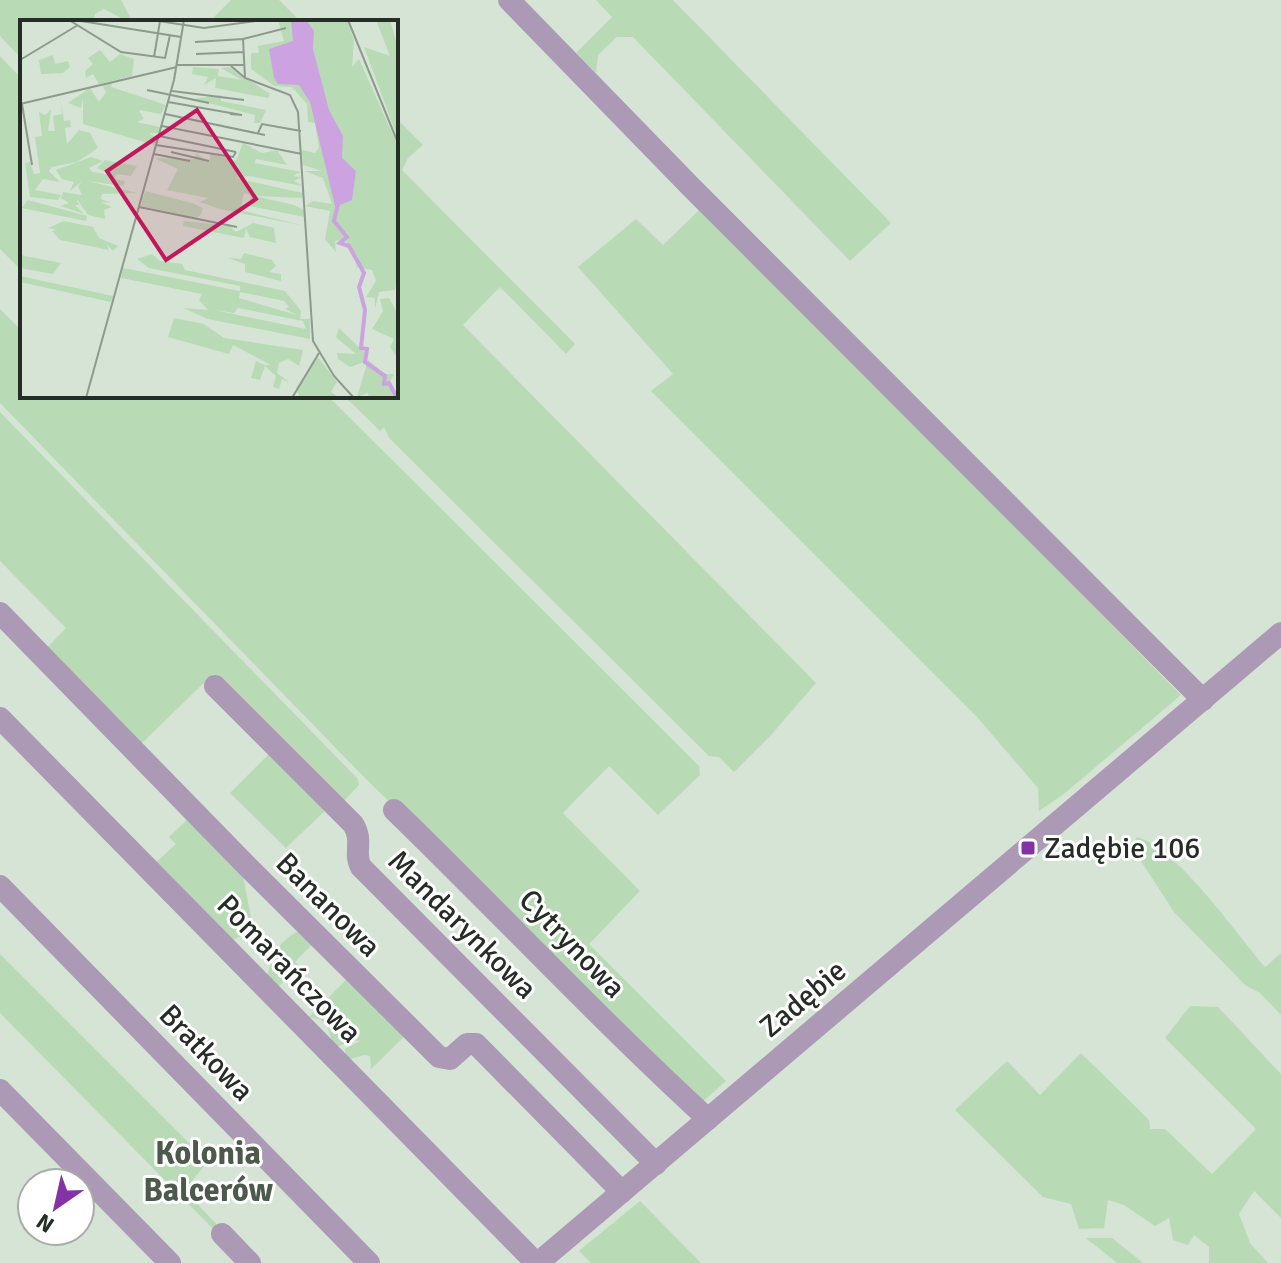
<svg xmlns="http://www.w3.org/2000/svg" width="1281" height="1263" font-family="Signika,sans-serif">
<style>
.green{fill:#b8dbb6}
.lines{fill:none;stroke-linecap:round;stroke-linejoin:round}
.minor{stroke:#ac99b5;stroke-width:22}
.poi-dot{fill:#8333a3;stroke:#fff;stroke-width:3}
.labels{text-anchor:middle;dominant-baseline:central;stroke-width:6;stroke-linejoin:round;paint-order:stroke}
.poi-label{font-size:30px;fill:#262c26;stroke:#fff;text-anchor:start}
.street-label{font-size:30px;fill:#262c26;stroke:#fff}
.neighbourhood-label{font-size:32px;font-weight:bold;fill:#4c594b;stroke:#fff}
.inset-river{fill:none;stroke:#cda2e1;stroke-width:4}
.inset-road{fill:none;stroke:#8f9a8e;stroke-width:2}
.view{fill:#c2185b;fill-opacity:0.15;stroke:#c2185b;stroke-width:4}
.inset-edge{fill:none;stroke:#262c26;stroke-width:4}
</style>
<rect width="100%" height="100%" fill="#d5e4d4"/>
<!-- green -->
<g class="green">
<polygon points="0,0 121,0 131,19 127,21 104,9 95,14 93,22 22,22 22,59 0,36"/>
<polygon points="231,0 279,0 301,22 209,22"/>
<polygon points="596,0 673,0 891,223 850,261 633,37 617,37 598,55 596,73 576,53 612,17"/>
<polygon points="0,56 22,79 22,271 0,249"/>
<polygon points="396,118 423,145 408,158 402,170 575,344 566,354 500,287 463,325 816,683 771,735 734,772 719,757 709,756 389,438 384,427 380,431 344,396 396,396"/>
<polygon points="699,210 902,411 1181,695 1065,793 1039,811 1038,788 977,717 651,391 673,374 578,267 636,219 663,245"/>
<polygon points="0,309 22,331 22,396 328,396 699,766 700,775 658,815 609,766 563,813 640,891 589,944 726,1081 699,1105 363,776 0,403"/>
<polygon points="0,412 357,778 359,785 344,801 338,799 213,674 138,747 44,651 66,628 0,561"/>
<polygon points="272,751 328,808 286,848 230,793"/>
<polygon points="193,814 242,870 251,918 250,928 242,936 232,940 150,868 176,844 169,837"/>
<path d="M1137,837C1177,848 1236,933 1265,967L1281,953V1015L1260,993L1245,985L1174,912L1132,847Z"/>
<path d="M299,931L317,939L295,962L299,966L275,990L267,981C269,959 279,940 299,931Z"/>
<polygon points="0,954 208,1162 184,1190 223,1231 219,1235 0,1013"/>
<path d="M352,974L409,1032L371,1069L370,1056L364,1055L351,1059L345,1054V1049L360,1041L354,1040L339,1046L334,1045C325,1028 333,1021 309,1017Z"/>
<polygon points="1190,1006 1218,1007 1281,1074 1281,1218 1254,1191 1239,1214 1250,1243 1268,1263 1209,1263 1209,1247 1194,1235 1188,1245 1173,1240 1169,1218 1155,1226 1124,1205 1108,1200 1104,1228 1079,1229 1071,1204 1043,1197 955,1110 1007,1061 1040,1095 1081,1053 1149,1120 1150,1129 1165,1129 1212,1174 1256,1129 1165,1038"/>
<polygon points="640,1201 701,1263 591,1263 579,1251"/>
<polygon points="1086,1238 1112,1238 1143,1263 1117,1263"/>
</g>
<g class="lines">
<!-- minor -->
<g class="minor">
<polyline points="509,0 691,187 1203,700"/>
<polyline points="0,613 245,864 439,1057 450,1059 467,1044 476,1044 622,1192"/>
<path d="M215,686L353,824C364,841 353,853 361,867L656,1164"/>
<polyline points="0,718 536,1263"/>
<path d="M394,810C500,913 600,1020 708,1119"/>
<polyline points="0,886 369,1263"/>
<polyline points="0,1090 170,1263"/>
<polyline points="222,1234 250,1263"/>
<polyline points="538,1263 1281,633"/>
</g>
</g>
<!-- markers -->
<rect class="poi-dot" x="1020" y="840" width="16" height="16" rx="4"/>
<g class="labels">
<!-- poi labels -->
<g class="poi-label">
<text x="1044" y="848">Zadębie 106</text>
</g>
<!-- street labels -->
<g class="street-label">
<text transform="translate(328 905) rotate(45)">Bananowa</text>
<text transform="translate(462 925) rotate(45)">Mandarynkowa</text>
<text transform="translate(572 944) rotate(46)">Cytrynowa</text>
<text transform="translate(289 969) rotate(46)">Pomarańczowa</text>
<text transform="translate(803 999) rotate(-40)">Zadębie</text>
<text transform="translate(206 1053) rotate(46)">Bratkowa</text>
</g>
<!-- neighbourhood labels -->
<g class="neighbourhood-label">
<text x="208" y="1153">Kolonia<tspan x="208" dy="37">Balcerów</tspan></text>
</g>
</g>
<!-- overview -->
<g transform="translate(20 20)">
<rect width="378" height="378" fill="#d5e4d4"/>
<path d="M258,0H327L334,20L332,47L339,39L378,126V250L375,270L359,272L355,288V278L346,277L356,261L352,250L337,247L335,254L338,237L325,220L315,221L316,232L305,219L310,191L285,186L293,181L312,184L303,158L284,151H302L283,145L282,130L295,133L299,128L295,103L288,102L287,84L272,67L254,66L231,49V33H239L238,26L264,21ZM356,0H370L378,27V119L344,27L370,36ZM80,30L90,42L100,34L114,39L112,56L79,64L73,54L66,58L65,51L73,44L68,38ZM33,35L35,44L48,41L50,47L43,53L21,54L19,40ZM173,47L199,49L198,56L222,60L201,48L210,47L250,74L248,78L195,68L196,58L184,65L188,57L172,54ZM93,62L91,67L146,85L141,94L119,90L124,99L117,102L140,107L138,113H129L137,119L135,125L63,104V79L61,88L48,83L70,68L79,82L86,72L82,65ZM201,75V81L246,90L240,103H234L235,95L173,79ZM40,77L44,101L50,100L51,107L45,108L47,124L59,110L70,113L78,128L57,142L32,147L29,151L40,162L23,159L15,170L41,175L38,180L10,177L5,143L10,142L14,154L20,153L15,117L22,116L19,92L25,95L31,90L28,111H35L33,96L42,94ZM223,123L242,133L257,130L267,145L236,139L235,143L281,152L273,156L282,157L274,161L283,166L229,156L215,158L283,173V178L235,176L274,185L284,190L285,197L229,186L231,175L224,173L220,190L285,206L200,189L180,182L188,178L147,170L158,149L134,138L175,139L176,133L189,142L191,133L216,141ZM71,137L83,141L69,148L72,152L92,155L77,148L85,140L117,146L111,156L96,154L95,159L105,161L103,166L68,161L117,173L82,174L81,179L91,183L81,182L92,187L84,190L85,199L68,195L56,178L59,185H55L64,194L41,186L49,183L41,178L43,172L62,175L58,166L62,161L50,171L54,162L42,159L36,150ZM125,171L172,183L183,188L181,194L177,198L121,186ZM8,180L67,196L66,201L2,188ZM44,201L73,207L79,218L98,226L93,231L86,224L89,230L40,220L32,211L37,210L28,208ZM164,201L210,206L216,212L233,203L254,208L256,223L230,217L226,209L224,218L163,206ZM224,233L252,240L256,246L249,252L261,254V261L225,252V244L208,238L221,239ZM132,234L140,241L162,244L165,250L265,271L281,291L280,299H290V319L188,299L163,288L188,290L179,280L182,274L101,258L103,248L220,271V266L129,248L117,239ZM220,272L264,281L269,287L265,289L277,295L219,278ZM218,288L283,301L286,309L194,290L214,293ZM0,235L41,243L33,254L0,248ZM0,256L93,276L91,282L0,262ZM369,278L378,294L377,338L370,327L374,319L352,309L363,291L360,279ZM154,298L184,304L204,318L283,330L279,346L268,339L259,343L257,353L269,362L262,359L259,369L253,367L256,356L245,346L240,360L231,358L236,341L244,345H251L213,325L209,334L148,317ZM319,308L346,334L344,342L330,347L318,339L317,333L336,334L316,317ZM298,337L317,362L311,372L320,378H280L276,368ZM348,340L364,354H374L369,363L378,378H349L348,373L337,377Z" fill="#b8dbb6" fill-rule="evenodd"/>
<path d="M271,0H286L294,11L293,29L309,90L323,116L322,138L336,151L332,180L320,185L317,194L290,82L279,65L258,64L254,58L249,29L273,21Z" fill="#cda2e1"/>
<path class="inset-river" d="M317,188L314,201L327,217L320,223L329,226L344,253L339,267L345,290L341,328L347,329L345,342L365,356L364,364L369,363L377,378"/>
<path class="inset-road" d="M49,0L101,32L145,38L150,15M132,0L184,8L243,0M328,0L378,123M61,1L161,17M223,19L225,58M175,22L223,19L266,8M176,34L224,32M134,37L140,1M0,40L58,5M157,45H225M211,46L225,58L270,75L278,92L293,321L314,356L334,378M127,70L189,83M152,71L224,80M148,82L222,95L210,94M0,84L157,47M2,84L12,145M145,94L245,115M142,106L282,134M238,113L242,104L281,111M139,116L216,132M136,125L213,137L216,132M151,132L189,141M134,134L170,141M119,187L217,207M66,378L154,60L164,0M272,378L299,333"/>
<path class="view" d="M177,90L236,179L146,240L87,151Z"/>
<rect width="378" height="378" class="inset-edge"/>
</g>
<!-- north arrow -->
<g transform="translate(56 1207) rotate(214)"><circle r="38" fill="#ffffff" stroke="#a8aba8" stroke-width="2"/>
<path d="M0-6L14 30L0 20L-14 30Z" fill="#8333a3"/>
<text y="-12" font-size="22" font-weight="bold" text-anchor="middle" fill="#262c26">N</text>
</g>
</svg>
